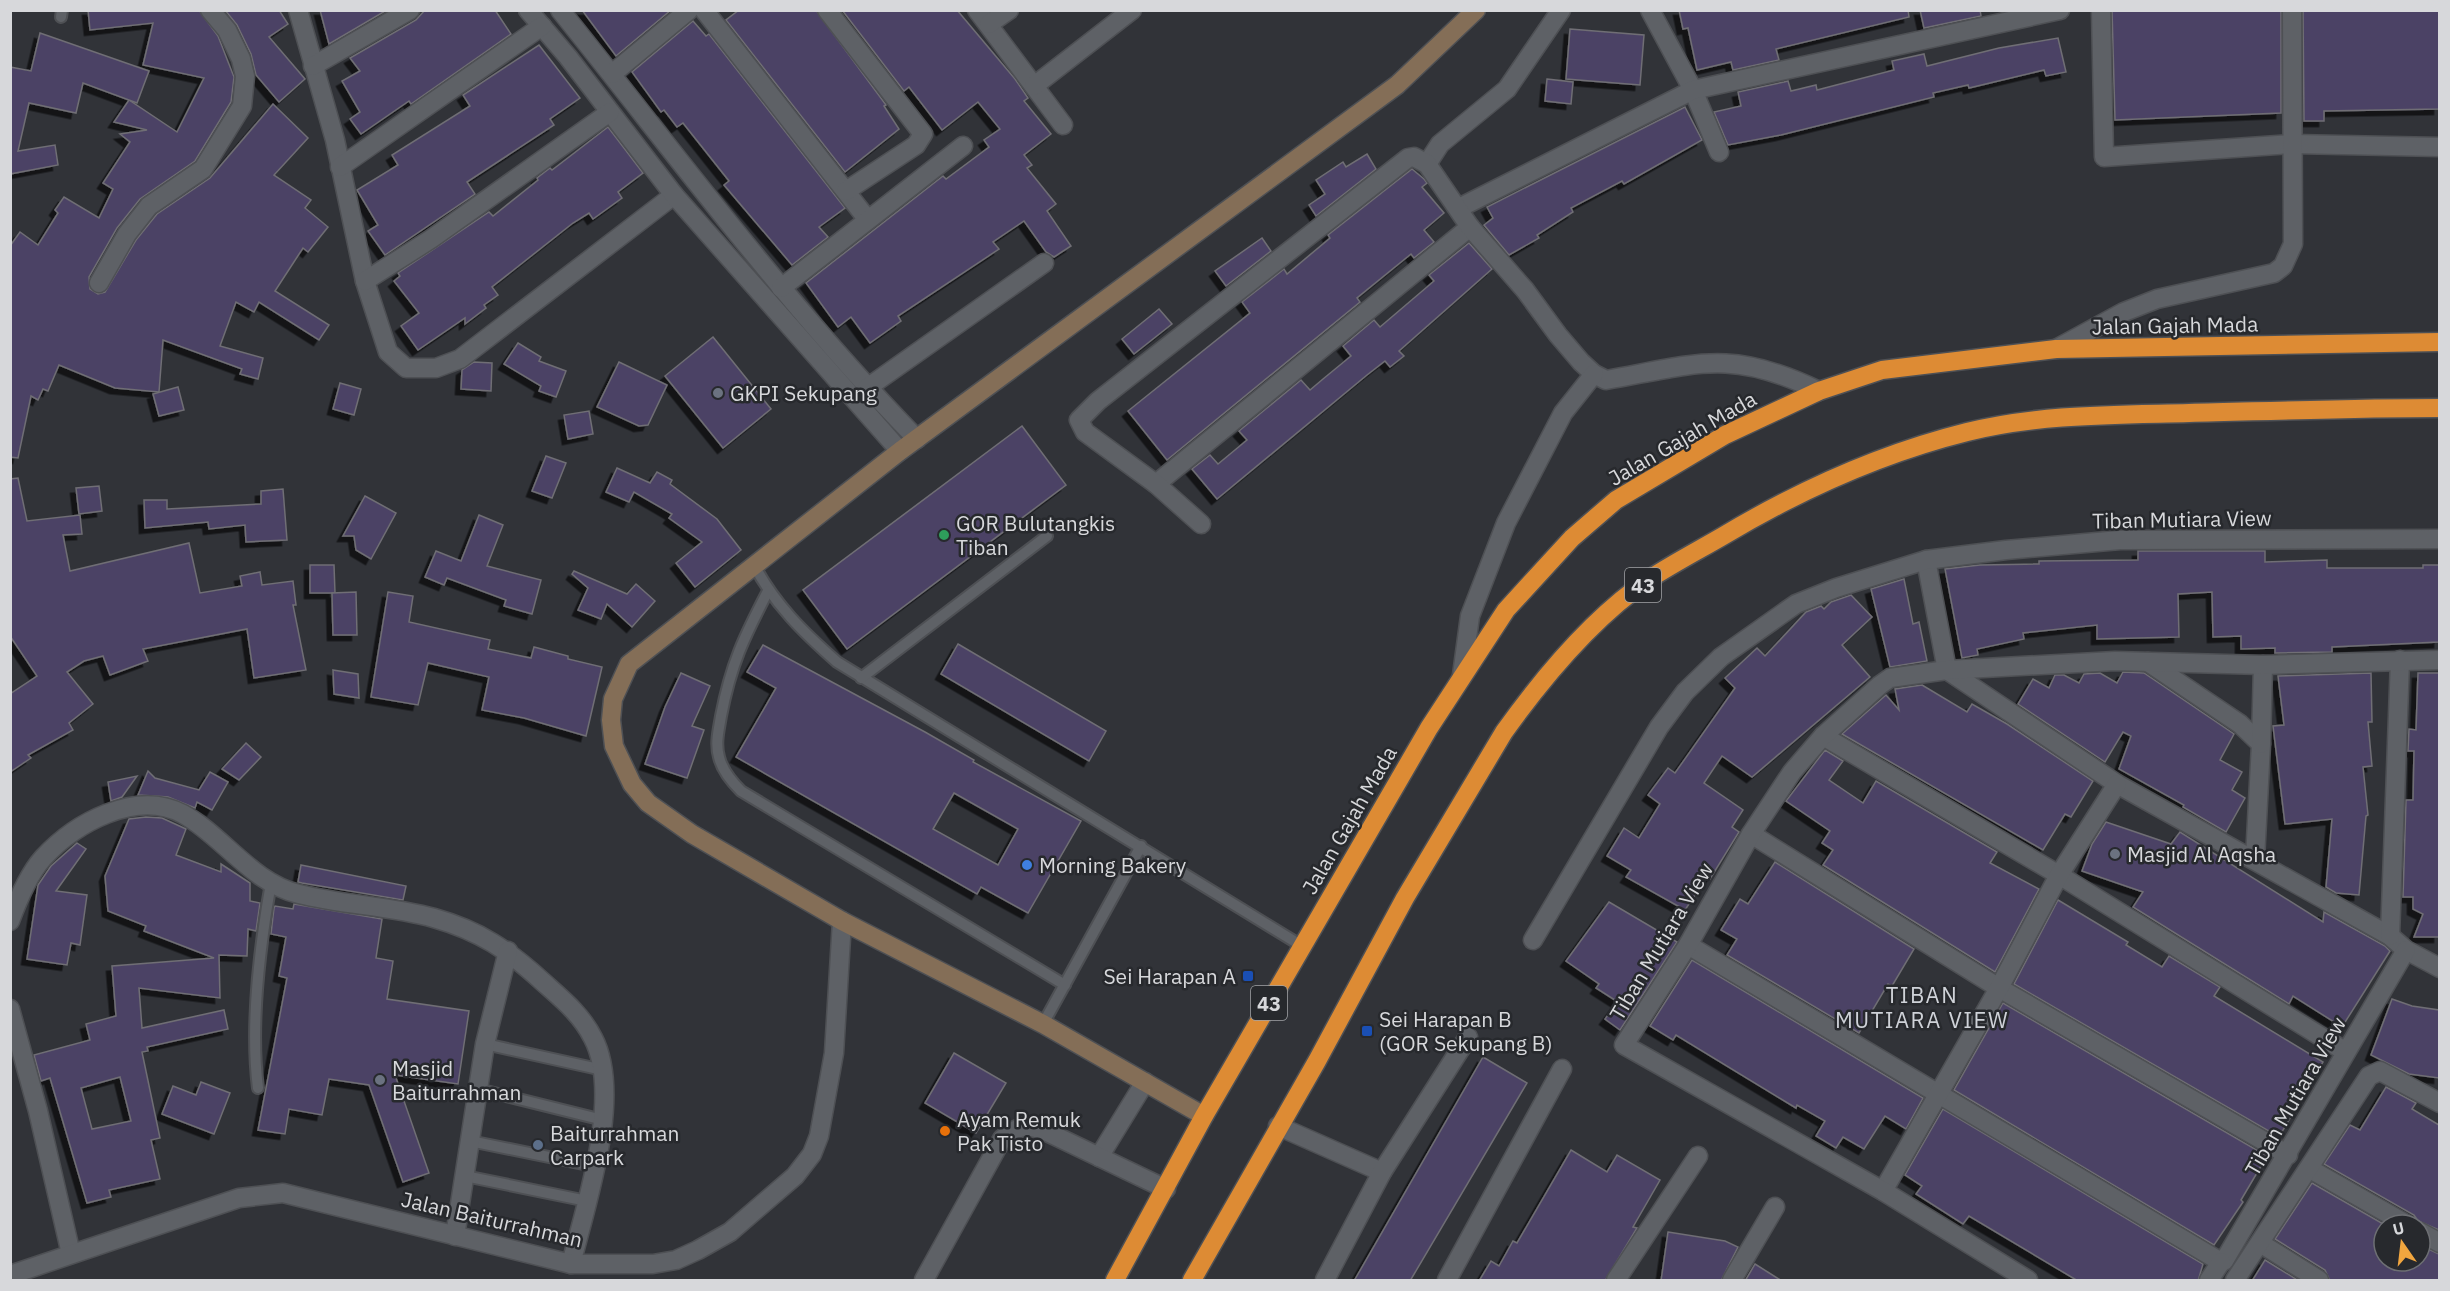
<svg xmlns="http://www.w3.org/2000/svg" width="2450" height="1291" font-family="'IBM Plex Sans',sans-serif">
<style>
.building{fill:#4c4365;stroke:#6f6e74;stroke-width:1.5;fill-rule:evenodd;filter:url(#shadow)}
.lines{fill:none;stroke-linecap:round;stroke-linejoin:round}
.lane-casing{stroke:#4e5054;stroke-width:14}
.street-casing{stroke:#4e5054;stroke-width:21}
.secondary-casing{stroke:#4e5054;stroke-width:21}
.highway-casing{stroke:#4e5054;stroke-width:21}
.lane{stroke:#5e6166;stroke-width:10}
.street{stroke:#5e6166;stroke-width:18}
.secondary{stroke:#846e57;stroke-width:18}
.highway{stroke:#dd8b34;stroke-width:18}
.worship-dot{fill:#6b7280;stroke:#27292d;stroke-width:2}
.leisure-dot{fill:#2e9e5b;stroke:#27292d;stroke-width:2}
.shop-dot{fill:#3f7fe0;stroke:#27292d;stroke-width:2}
.transit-dot{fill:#1a4fb4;stroke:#27292d;stroke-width:2}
.food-dot{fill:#e8710a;stroke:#27292d;stroke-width:2}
.service-dot{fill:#5c6f8a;stroke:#27292d;stroke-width:2}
.labels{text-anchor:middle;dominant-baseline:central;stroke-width:5;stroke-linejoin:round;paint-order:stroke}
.shield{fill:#27292d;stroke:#a2a4a7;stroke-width:1.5}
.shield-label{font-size:20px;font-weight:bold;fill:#d7d8db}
.street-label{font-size:21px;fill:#d7d8db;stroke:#27292d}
.poi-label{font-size:21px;fill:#d7d8db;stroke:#27292d;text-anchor:start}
.neighbourhood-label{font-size:22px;letter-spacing:1.5px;fill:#cfd2d8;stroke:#27292d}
</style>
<defs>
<filter id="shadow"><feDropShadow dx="-5.5" dy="5.5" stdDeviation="0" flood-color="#0009"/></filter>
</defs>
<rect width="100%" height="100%" fill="#313338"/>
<!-- building -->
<g class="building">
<polygon points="88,10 199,10 218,36 234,77 231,102 195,161 140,199 117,228 89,277 90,289 98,294 105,292 136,240 157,214 210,178 273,104 308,138 274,175 311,200 305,208 328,227 308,252 303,248 275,291 329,325 319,340 259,302 254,312 236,302 220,346 263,358 258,379 240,374 242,369 163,340 159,392 115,388 59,365 48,391 43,389 38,400 31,396 18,458 10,457 10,246 20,232 38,245 58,213 55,210 64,197 99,218 113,189 103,183 130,142 120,134 147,130 114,122 129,100 177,132 204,78 143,65 153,23 90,30"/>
<polygon points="225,10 279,10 288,24 269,37 305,79 279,102 256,75 251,54 237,25"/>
<polygon points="320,10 387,10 329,44"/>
<polygon points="425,10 495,10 511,34 411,104 409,101 361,134 350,119 360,112 342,81 360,71 350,58 416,20"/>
<polygon points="582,10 671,10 616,56"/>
<polygon points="739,10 816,10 886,105 884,106 899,129 845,172 726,20"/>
<polygon points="842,10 957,10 1015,79 1028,98 1024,101 1051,134 1024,155 1032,165 1027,168 1056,204 1047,211 1071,246 1054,257 1046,252 1024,221 993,242 999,249 898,316 901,321 870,343 851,317 838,327 806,283 943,176 946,179 989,147 984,140 1000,129 978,102 942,130 909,87 904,91"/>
<polygon points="1679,10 1908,10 1909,17 1776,49 1779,60 1733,70 1731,62 1697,70 1688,28 1683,29"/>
<polygon points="1920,10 1980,10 1981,16 1924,28"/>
<polygon points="2112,10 2281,10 2281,113 2115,120"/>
<polygon points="2303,10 2439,10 2439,109 2324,111 2324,121 2304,121"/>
<polygon points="693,21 706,36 709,34 845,208 819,227 828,237 792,265 724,185 729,181 683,123 677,127 664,110 661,112 632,72"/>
<polygon points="1570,29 1644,35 1640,85 1566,79"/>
<polygon points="40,33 149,71 137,103 83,83 76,113 29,103 18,151 55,145 58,165 10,174 10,67 31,71"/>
<polygon points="2058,38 2066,72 2046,76 2044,70 1969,88 1968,85 1933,93 1934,97 1781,135 1728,145 1714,112 1741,106 1738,92 1784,82 1788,81 1791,91 1816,85 1817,90 1894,70 1892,61 1924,54 1927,66 1999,48"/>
<polygon points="539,45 580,98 550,119 554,125 467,182 475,194 385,255 368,231 378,225 357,190 398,165 392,155 470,106 463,95"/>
<polygon points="1547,79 1573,82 1571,104 1545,101"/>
<polygon points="1685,107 1702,140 1624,184 1622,181 1571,208 1573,212 1537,235 1539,238 1509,255 1484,225 1493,218 1487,207"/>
<polygon points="608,127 643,173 618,192 622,198 593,219 589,213 573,223 492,287 498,295 484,305 486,308 465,324 465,318 418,350 401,326 419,313 394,281 400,276 398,273 489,212 493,216 538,180 537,178 550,168 552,170"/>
<polygon points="1367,154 1376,169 1316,216 1309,205 1325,194 1316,180 1343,162 1346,167"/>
<polygon points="1412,169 1424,179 1427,183 1422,187 1444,213 1424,230 1434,242 1414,258 1411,254 1357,298 1360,302 1167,460 1128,411 1250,313 1242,302 1284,269 1287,274 1330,238 1328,235"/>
<polygon points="1262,238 1271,251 1226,286 1215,271"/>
<polygon points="1469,243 1492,269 1399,351 1404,356 1390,367 1385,361 1367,375 1217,499 1192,469 1210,455 1218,464 1247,440 1239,431 1301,380 1310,390 1323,379 1351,356 1343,346 1374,320 1380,327 1434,281 1429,275"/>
<polygon points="1159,309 1172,324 1134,354 1122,339"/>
<polygon points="713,337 771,409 723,448 665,376"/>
<polygon points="518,343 541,357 539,361 566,371 556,397 539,391 541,386 504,364"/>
<polygon points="474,362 492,363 491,391 461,389 462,370"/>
<polygon points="619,362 667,385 648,425 639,426 597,407"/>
<polygon points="340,383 361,389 354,415 333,409"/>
<polygon points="178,387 184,410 159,416 153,394"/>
<polygon points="589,411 593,434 568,439 564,415"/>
<polygon points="1022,426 1066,485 847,649 803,590"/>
<polygon points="546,456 566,463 552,498 532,491"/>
<polygon points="617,468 650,483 657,472 672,480 670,484 717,519 741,550 695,587 676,563 702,542 669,518 672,514 634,492 629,502 606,492"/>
<polygon points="18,478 27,521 80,515 82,534 63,535 70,571 189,543 200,593 242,586 240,576 260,572 262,585 293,581 296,605 293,605 306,670 254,678 247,629 143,649 148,661 110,675 103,656 84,661 67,672 93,704 69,723 73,730 28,755 31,758 10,772 10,694 37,676 10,636 10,479"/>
<polygon points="99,486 102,511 79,514 76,488"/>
<polygon points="283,489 287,540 246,542 245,525 209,529 208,522 145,528 144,500 167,500 167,509 261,504 261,491"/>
<polygon points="365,496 396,513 371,559 356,550 354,536 343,536"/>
<polygon points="479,515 503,525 487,566 541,580 532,614 504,606 506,600 447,578 444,585 425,577 436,551 461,561"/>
<polygon points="2138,551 2265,551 2265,562 2327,560 2327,568 2423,568 2423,565 2439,565 2439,642 2332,647 2332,652 2275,653 2275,648 2241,649 2241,636 2213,637 2212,592 2178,594 2179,637 2097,639 2097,625 2023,633 2024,639 1977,649 1978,655 1962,658 1945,569 1980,565 2039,564 2039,561 2138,560"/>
<polygon points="310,565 334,565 335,593 310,593"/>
<polygon points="574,571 627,594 636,584 655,601 632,627 607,604 601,619 578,610 588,588 572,574"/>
<polygon points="1904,579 1913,624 1919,622 1927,661 1890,667 1871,589"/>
<polygon points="356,592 357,635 333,635 332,593"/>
<polygon points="388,592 413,596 409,622 490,640 488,649 531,658 534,647 568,656 568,659 602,667 586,736 524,718 482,710 489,677 428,663 418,705 371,697"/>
<polygon points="1851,595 1872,617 1842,645 1870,677 1752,777 1722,756 1704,783 1743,810 1732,827 1739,832 1710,879 1707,877 1685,910 1626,877 1631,870 1607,856 1624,828 1639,838 1660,804 1648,795 1668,768 1675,773 1735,688 1725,678 1757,648 1765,656 1806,612 1821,606 1824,609 1831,602"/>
<polygon points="958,644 1106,731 1089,761 941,674"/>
<path d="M763,645L925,732L974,760L973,762L1081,821L1028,913L981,887L977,894L736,757L776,688L747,672ZM954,793L1018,829L998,865L933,829Z"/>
<polygon points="333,670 358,674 359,698 334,694"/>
<polygon points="2123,672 2144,673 2234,734 2220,760 2242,772 2232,790 2245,798 2226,832 2183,807 2184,805 2119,769 2131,736 2123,732 2105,762 2018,704 2033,679 2049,688 2055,675 2064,675 2079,683 2084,674 2100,673 2117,683"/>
<polygon points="681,673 710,686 692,726 704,730 687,778 645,764 665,707"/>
<polygon points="2371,673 2372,722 2368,722 2372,766 2363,767 2368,815 2366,816 2359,895 2336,893 2326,887 2332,819 2285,824 2273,726 2284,725 2278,676"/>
<polygon points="2418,673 2439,673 2439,937 2414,937 2423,914 2413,909 2413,897 2403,897 2406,800 2413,800 2414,751 2408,751 2409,729 2416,730"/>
<polygon points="1922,685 1967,712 1972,704 2007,724 2093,781 2071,817 2065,814 2043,850 1842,734 1886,695 1899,710 1895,689"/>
<polygon points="246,743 261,757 239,780 222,769"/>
<polygon points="1825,750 1843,761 1829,780 1863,803 1876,781 1997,852 1990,863 2039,889 1995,972 1823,865 1833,850 1822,843 1830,831 1786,801"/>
<polygon points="148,771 155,778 199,790 210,772 228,782 212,810 197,802 195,808 168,797 138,795"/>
<polygon points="137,776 122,797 111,801 108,782"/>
<path d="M146,817L162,818L186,829L176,855L221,872V864L250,883V901L260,903L256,931L248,929L247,956L219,955L220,998L139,988L142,1028L224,1010L228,1029L147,1047L148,1051L142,1052L160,1138L151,1140L160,1179L109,1190L111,1197L87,1203L50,1078L41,1081L34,1055L90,1040L86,1024L116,1016L112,966L214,958L144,931L146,926L108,911L105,876L129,819ZM120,1077L131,1121L92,1129L81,1088Z"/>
<polygon points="2106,822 2171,844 2180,832 2323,922 2324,912 2385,946 2390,951 2342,1027 2293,996 2289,1004 2133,907 2143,892 2082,871 2092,844"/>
<polygon points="77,843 86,849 56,891 87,895 80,945 71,943 67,965 27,959 38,885 51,866"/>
<polygon points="1775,862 1914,949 1892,986 1888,984 1859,1033 1727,955 1737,939 1721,930 1740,899 1748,904"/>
<polygon points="301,865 406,886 403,900 302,883 298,882"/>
<polygon points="2058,900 2128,942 2126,945 2162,967 2169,956 2220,987 2214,996 2323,1062 2279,1137 2014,984"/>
<polygon points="1609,902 1677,942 1620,1030 1605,1019 1618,1002 1596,988 1599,984 1566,961"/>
<polygon points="294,904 382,919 376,958 393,961 387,999 469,1011 458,1084 395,1075 429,1173 403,1182 369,1085 329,1079 322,1115 289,1109 285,1134 258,1130 287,978 279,976 286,937 271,934 274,908 275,906 293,909"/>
<polygon points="1692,960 1923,1098 1906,1129 1885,1116 1864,1149 1843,1137 1836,1148 1816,1136 1825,1121 1797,1105 1796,1108 1676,1035 1673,1040 1650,1026"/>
<polygon points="2392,999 2412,1006 2439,1010 2439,1078 2409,1074 2371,1055"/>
<polygon points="2003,1003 2267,1156 2241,1200 2243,1202 2214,1245 1954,1090"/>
<polygon points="954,1053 1006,1083 976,1133 925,1103"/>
<polygon points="1483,1057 1527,1083 1410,1281 1354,1281"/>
<polygon points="201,1082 230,1093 214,1134 162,1114 173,1086 196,1095"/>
<polygon points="2386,1087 2416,1103 2412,1109 2439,1125 2439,1230 2418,1221 2414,1215 2324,1164 2350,1125 2360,1130"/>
<polygon points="1943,1109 2203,1264 2198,1281 2078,1281 1969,1216 1963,1224 1916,1194 1922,1186 1905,1175"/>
<polygon points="1571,1150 1607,1172 1617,1155 1660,1180 1633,1227 1637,1228 1605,1281 1479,1281 1491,1261 1499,1266 1513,1241 1517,1243"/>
<polygon points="2312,1183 2385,1225 2384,1261 2420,1261 2420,1245 2439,1254 2439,1281 2330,1281 2325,1270 2275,1239"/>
<polygon points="1668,1232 1725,1241 1738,1247 1721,1281 1661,1281"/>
<polygon points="2265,1260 2299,1281 2252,1281"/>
<polygon points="1755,1264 1782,1281 1745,1281"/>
</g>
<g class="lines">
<!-- lane casing -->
<g class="lane-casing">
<g id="lane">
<polyline points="61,17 62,10"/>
<path d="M754,565C775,605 804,633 837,662L1302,946"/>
<path d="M768,591C744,637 731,664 721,716C719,729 715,743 719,757C722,770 732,782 741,791L1065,985"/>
<polyline points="861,678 1047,536"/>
<polyline points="1043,1024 1141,846"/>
<polyline points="485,1044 603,1070"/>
<path d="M258,1088C250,1025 260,945 271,883"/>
<polyline points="478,1089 603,1120"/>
<polyline points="470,1141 593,1166"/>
<polyline points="465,1176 587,1201"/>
</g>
</g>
<!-- street casing -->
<g class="street-casing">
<g id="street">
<polyline points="298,10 335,140 365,281 388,352 406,368 436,368 460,359 674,195"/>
<polyline points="528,10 568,57 674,195 900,451"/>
<path d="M560,10C677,155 787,306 917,439"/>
<polyline points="704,10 868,220"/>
<polyline points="827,10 923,134 916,145 846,191"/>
<polyline points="977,10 1063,125"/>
<polyline points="1650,10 1693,90 1719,152"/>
<polyline points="2101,10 2104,157 2293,144 2440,147"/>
<polyline points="989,24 1009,10"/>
<polyline points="313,66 410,10"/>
<polyline points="612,74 689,10"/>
<polyline points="1034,86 1132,10"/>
<polyline points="1427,164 1440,144 1507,89 1561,10"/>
<polyline points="340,167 542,26"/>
<polyline points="1459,208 1693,90 2060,10"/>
<polyline points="365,281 431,239 610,112"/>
<polyline points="99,283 127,234 149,206 203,169 242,106 245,76 241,59 227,30 210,10"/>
<polyline points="781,288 963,146"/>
<polyline points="2056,349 2124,312 2157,299 2274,273 2283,266 2293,244 2292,10"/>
<polyline points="867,388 1044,263"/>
<polyline points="1156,484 1470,227"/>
<path d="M1201,524L1156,484L1085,432L1079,420L1098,401L1408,158L1414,157L1427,164L1470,227L1525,290L1558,335L1581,362L1594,374L1606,380C1696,364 1731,348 1819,391"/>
<polyline points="1926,560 1947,670 2117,784 2390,936 2406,950 2440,968"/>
<polyline points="2148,662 2240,724 2261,744 2255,859"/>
<polyline points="1462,675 1470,616 1506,523 1563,413 1594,374"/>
<polyline points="1823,736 2059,875 2346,1052"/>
<polyline points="2261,744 2263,665"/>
<polyline points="1751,834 1999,988 2288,1155"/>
<path d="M10,921C18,899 28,875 43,858C75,823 136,789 183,814C223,836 252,883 299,894C343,905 390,906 434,918C480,931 508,950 543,982C562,999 581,1014 593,1038C623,1095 586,1204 571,1264"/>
<polyline points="2390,936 2400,660"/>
<polyline points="1533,940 1659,727 1685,692 1721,657 1796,604 1836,588 1926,560 2006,550 2120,540 2440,539"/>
<polyline points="1688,945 2221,1262 2224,1261 2406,950"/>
<polyline points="10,1009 38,1111 71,1254"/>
<polyline points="1278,1126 1382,1172"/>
<polyline points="1099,1157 1145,1082"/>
<polyline points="2310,1169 2408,1225"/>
<polyline points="1883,1191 1999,988 2059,875 2117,784"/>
<polyline points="2420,1232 2440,1243"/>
<polyline points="455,1236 485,1044 508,951"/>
<polyline points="2260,1243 2319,1280"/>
<polyline points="10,1275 239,1198 283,1193 571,1264 653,1264 676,1260 698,1250 730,1232 795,1176 812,1154 819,1136 834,1053 842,921"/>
<path d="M924,1280L1002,1139C1018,1126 1026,1123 1045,1131L1166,1189"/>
<polyline points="1325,1280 1382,1172 1468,1037"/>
<polyline points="1447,1280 1562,1069"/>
<polyline points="1616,1280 1698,1156"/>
<polyline points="1732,1280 1775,1207"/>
<polyline points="2028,1280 1883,1191 1624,1045 1688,945 1751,834 1792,772 1823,736 1880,685 1890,678 1947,670 2115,661 2263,665 2440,660"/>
<polyline points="2209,1280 2221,1262"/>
<polyline points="2235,1280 2369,1076 2380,1071 2440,1103"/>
</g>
</g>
<!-- secondary casing -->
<g class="secondary-casing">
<polyline id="secondary" points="1204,1116 1043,1024 842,921 692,834 648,803 632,784 614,746 611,720 613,699 629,664 900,451 1397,85 1476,10"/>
</g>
<!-- highway casing -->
<g class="highway-casing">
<g id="highway">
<polyline points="1115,1280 1204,1116 1429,728 1506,610 1572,538 1616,500 1725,435 1819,391 1882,370 2056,349 2440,342"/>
<path d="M1192,1280L1317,1061L1405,898L1504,732C1544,676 1594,616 1651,578C1674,563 1699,550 1723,536C1800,490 1879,454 1967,432C2039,414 2115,415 2189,413C2273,411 2356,408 2440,408"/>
</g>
</g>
<!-- lane -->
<use href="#lane" class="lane"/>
<!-- street -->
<use href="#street" class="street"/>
<!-- secondary -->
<use href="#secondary" class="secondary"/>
<!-- highway -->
<use href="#highway" class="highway"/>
</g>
<!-- markers -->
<g class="worship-dot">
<circle cx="718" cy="393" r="6"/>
<circle cx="2115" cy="854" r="6"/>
<circle cx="380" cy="1080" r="6"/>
</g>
<circle class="leisure-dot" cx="944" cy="535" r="6"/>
<circle class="shop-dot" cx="1027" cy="865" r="6"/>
<g class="transit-dot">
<rect x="1242" y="970" width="12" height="12" rx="3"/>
<rect x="1361" y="1025" width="12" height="12" rx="3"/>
</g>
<circle class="food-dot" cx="945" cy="1131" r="6"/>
<circle class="service-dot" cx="538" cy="1145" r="6"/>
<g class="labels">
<!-- shield labels -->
<g class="shield">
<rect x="1625" y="568" width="36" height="34" rx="4.5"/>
<rect x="1251" y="986" width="36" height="34" rx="4.5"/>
</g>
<g class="shield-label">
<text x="1643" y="585">43</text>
<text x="1269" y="1003">43</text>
</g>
<!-- street labels -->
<g class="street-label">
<text transform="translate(2175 325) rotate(-1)">Jalan Gajah Mada</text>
<text transform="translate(1682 438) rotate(-30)">Jalan Gajah Mada</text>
<text transform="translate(2182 519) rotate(-1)">Tiban Mutiara View</text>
<text transform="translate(1349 820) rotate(-60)">Jalan Gajah Mada</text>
<text transform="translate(1661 941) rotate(-59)">Tiban Mutiara View</text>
<text transform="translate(2295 1096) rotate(-60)">Tiban Mutiara View</text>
<text transform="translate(492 1219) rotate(13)">Jalan Baiturrahman</text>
</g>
<!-- poi labels -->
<g class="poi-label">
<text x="730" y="393">GKPI Sekupang</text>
<text x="956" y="523">GOR Bulutangkis<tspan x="956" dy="24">Tiban</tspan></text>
<text x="2127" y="854">Masjid Al Aqsha</text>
<text x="1039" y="865">Morning Bakery</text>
<text x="1236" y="976" text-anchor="end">Sei Harapan A</text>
<text x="1379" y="1019">Sei Harapan B<tspan x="1379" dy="24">(GOR Sekupang B)</tspan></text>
<text x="392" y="1068">Masjid<tspan x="392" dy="24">Baiturrahman</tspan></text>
<text x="957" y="1119">Ayam Remuk<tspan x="957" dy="24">Pak Tisto</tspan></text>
<text x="550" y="1133">Baiturrahman<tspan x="550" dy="24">Carpark</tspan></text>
</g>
<!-- neighbourhood labels -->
<g class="neighbourhood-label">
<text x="1922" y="994">TIBAN<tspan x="1922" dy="25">MUTIARA VIEW</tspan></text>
</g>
</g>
<!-- border -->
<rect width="2450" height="1291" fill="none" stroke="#d7d8db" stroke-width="24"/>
<!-- north arrow -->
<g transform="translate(2402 1243) rotate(346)"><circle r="28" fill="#27292d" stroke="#6d6f73" stroke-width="1.5"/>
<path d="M0-4.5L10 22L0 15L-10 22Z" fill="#f1a63f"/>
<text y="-9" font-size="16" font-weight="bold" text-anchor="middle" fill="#d7d8db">U</text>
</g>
</svg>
